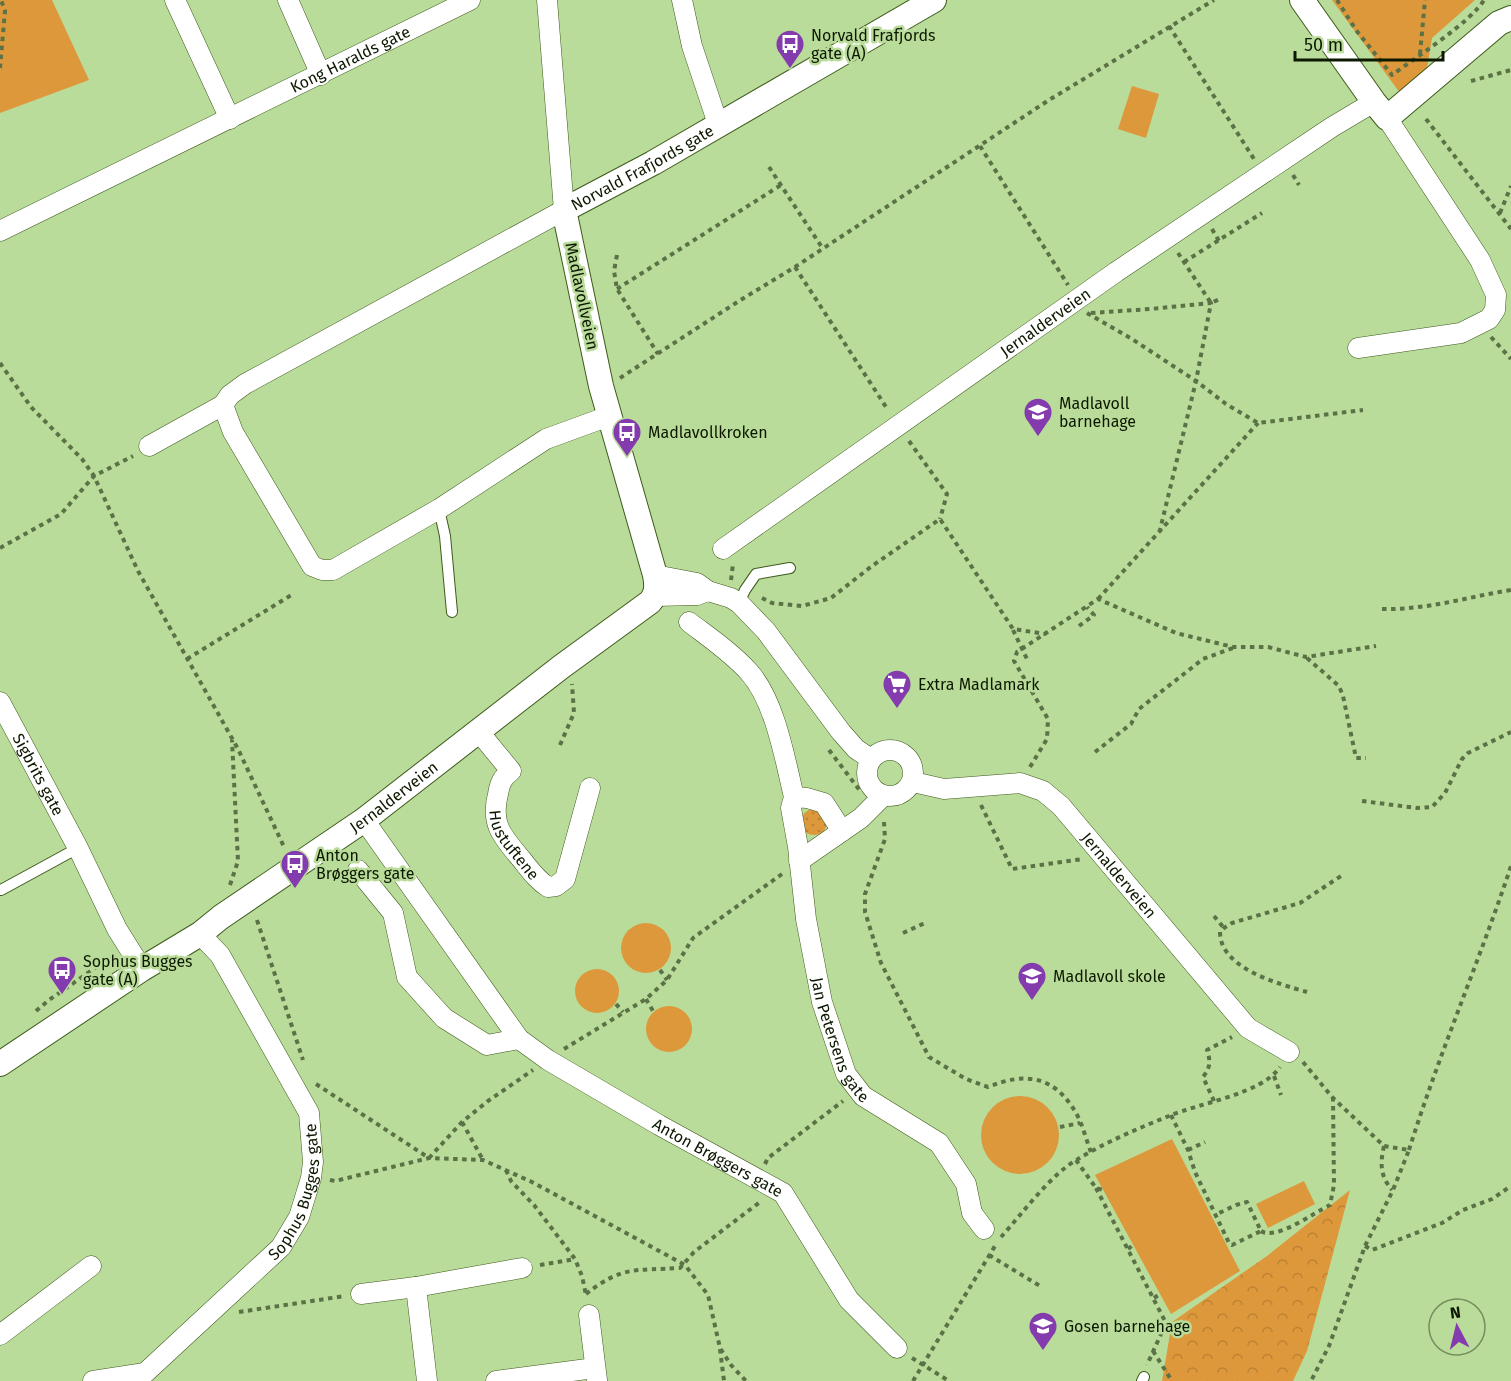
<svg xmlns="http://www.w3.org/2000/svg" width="1511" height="1381" font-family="'Fira Sans',sans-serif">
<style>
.grass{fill:url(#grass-dots)}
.forest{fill:url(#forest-crowns)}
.park{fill:#dd983b}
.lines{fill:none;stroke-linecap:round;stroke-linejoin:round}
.service-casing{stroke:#3e5a1b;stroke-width:12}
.minor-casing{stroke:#3e5a1b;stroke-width:21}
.tertiary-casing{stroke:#3e5a1b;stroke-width:26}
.path{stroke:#5b7146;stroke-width:4;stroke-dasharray:4.5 4.5;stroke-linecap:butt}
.service{stroke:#fff;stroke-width:10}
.minor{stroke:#fff;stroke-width:20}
.tertiary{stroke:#fff;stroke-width:24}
.labels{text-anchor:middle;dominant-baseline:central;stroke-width:5;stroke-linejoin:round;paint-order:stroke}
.poi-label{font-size:16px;fill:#0d1801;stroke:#badc9a;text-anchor:start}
.street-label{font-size:16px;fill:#0d1801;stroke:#badc9a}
</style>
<defs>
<pattern id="grass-dots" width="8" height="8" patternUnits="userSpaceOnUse" patternTransform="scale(1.5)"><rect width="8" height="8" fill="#dd983b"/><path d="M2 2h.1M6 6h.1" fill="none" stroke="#bc8232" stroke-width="1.8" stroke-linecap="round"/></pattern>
<pattern id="forest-crowns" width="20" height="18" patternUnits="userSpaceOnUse" patternTransform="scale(1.5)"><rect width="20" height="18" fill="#dd983b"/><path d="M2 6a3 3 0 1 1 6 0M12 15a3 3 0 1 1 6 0" fill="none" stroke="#bc8232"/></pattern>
</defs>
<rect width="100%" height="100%" fill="#badc9a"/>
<!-- grass -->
<circle class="grass" cx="814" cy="822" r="13"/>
<!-- forest -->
<polygon class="forest" points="1350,1190 1307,1351 1293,1381 1162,1381 1172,1322 1267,1256"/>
<!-- park -->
<g class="park">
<polygon points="0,0 52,0 89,80 0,113"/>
<polygon points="1332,0 1475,0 1432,38 1427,68 1400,93"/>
<polygon points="1132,86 1159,94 1146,138 1118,129"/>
<circle cx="646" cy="948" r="25"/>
<circle cx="597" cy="991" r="22"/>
<circle cx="669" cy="1029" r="23"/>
<circle cx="1020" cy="1135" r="39"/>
<polygon points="1172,1139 1240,1271 1171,1314 1095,1175"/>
<polygon points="1304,1181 1315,1204 1268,1228 1256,1204"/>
</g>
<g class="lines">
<!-- service casing -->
<g class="service-casing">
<g id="service">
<polyline points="439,509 445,536 452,612"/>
<polyline points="739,603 745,590 756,574 790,568"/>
<polyline points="1,890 78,848"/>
<polyline points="1142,1381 1144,1377"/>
</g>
</g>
<!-- minor casing -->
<g class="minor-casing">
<g id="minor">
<polyline points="175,0 230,119"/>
<polyline points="288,0 321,75"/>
<polyline points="547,0 564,210 245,384 230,395 223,405 233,432 312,566 322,570 333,570 439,509 546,439 609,416"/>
<polyline points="682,0 692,46 718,124"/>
<path id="s1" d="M0,231L470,0"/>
<polyline points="1358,348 1461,333 1489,319 1495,310 1496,295 1480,260 1387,118"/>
<polyline points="149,446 223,405"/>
<path id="s2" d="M723,549L1116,272L1332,127L1374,102"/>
<polyline points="655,575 697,583 708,591 731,598 739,603 766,631 841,732 856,749 871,759"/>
<polyline points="655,596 697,595 708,591"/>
<path id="s3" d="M689,622C710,638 732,653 749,672C775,701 785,759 794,797L791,808L798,847L806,919L822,1002L846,1074L863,1096L939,1143L966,1184L972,1213L984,1229"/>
<path id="s4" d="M0,702L78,848L117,929L142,969"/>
<path id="s5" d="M479,732L511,771C502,778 500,783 498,794C490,825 503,837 522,860C530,870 537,880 548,887L556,886L565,879L590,788"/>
<circle cx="890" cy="773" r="23"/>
<path id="s6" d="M913,782L944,789L1020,783L1043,791L1061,806L1248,1028L1289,1052"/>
<polyline points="794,797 807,798 824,803 842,831"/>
<path id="s7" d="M364,820L519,1039L548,1060L659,1125L783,1193L849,1300L897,1348"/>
<polyline points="799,861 861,818 883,796"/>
<polyline points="358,870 393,913 407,977 444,1018 487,1045 519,1039"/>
<polyline points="416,1287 427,1381"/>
<polyline points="361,1294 416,1287 522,1268"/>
<polyline points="589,1315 597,1380"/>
<polyline points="0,1335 91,1266"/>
<path id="s8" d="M93,1381L145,1373L281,1247L299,1217L311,1178L313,1162L309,1113L220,955L200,934"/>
<polyline points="496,1381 595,1368"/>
</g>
</g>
<!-- tertiary casing -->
<g class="tertiary-casing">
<g id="tertiary">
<polyline points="1302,0 1374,102 1387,118 1499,23 1511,18"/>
<path id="s9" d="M0,1064L142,969L200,934L221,917L364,820L561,667L650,602C657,594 657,586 655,575L601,386L564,210L653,163L934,0"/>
</g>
</g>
<!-- path -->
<g class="path">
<path d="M1337,0L1356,30L1392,75C1415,58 1471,22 1484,0"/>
<polyline points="1169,26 1254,159"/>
<polyline points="1420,54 1425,0"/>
<polyline points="0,68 5,11 1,0"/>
<polyline points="1471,81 1511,70"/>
<polyline points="1426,119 1511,229"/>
<polyline points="980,146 1068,285"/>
<polyline points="769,167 823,249"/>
<polyline points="1293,175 1299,185"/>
<polyline points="1500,213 1511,186"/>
<polyline points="1212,229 1219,241"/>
<polyline points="1178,253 1211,303 1222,298"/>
<polyline points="617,255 614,271 617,289 658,354"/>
<polyline points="1184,262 1262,213"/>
<polyline points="795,267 888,410"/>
<polyline points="617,289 781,185"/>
<polyline points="1087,313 1132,339 1196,381 1226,404 1258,423 1363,410"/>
<polyline points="1091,313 1150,309 1211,303 1196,381 1160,530"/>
<polyline points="1491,337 1511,359"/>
<polyline points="0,363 31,407 82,459 94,476 138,571 238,749 285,849"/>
<polyline points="620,378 739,301 795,267 1049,100 1214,0"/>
<polyline points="909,441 947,494 940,519"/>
<polyline points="0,548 61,514 94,476 133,456"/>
<polyline points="731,580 733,564"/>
<polyline points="762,598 772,603 802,606 831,598 872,566 940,519 1013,629 1046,634"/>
<polyline points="1098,599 1258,423"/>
<path d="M1382,609C1427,610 1467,597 1511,590"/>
<polyline points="1079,626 1094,615 1087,607"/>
<polyline points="1013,630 1027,659"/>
<polyline points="1307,658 1339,686 1343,696 1356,758 1366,758"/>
<polyline points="187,659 293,594"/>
<polyline points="560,745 574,713 572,684"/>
<polyline points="829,750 861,792"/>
<polyline points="1095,752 1131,724 1139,709 1203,659 1233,648"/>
<polyline points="1030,767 1047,739 1048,719 1014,661 1017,652 1098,599 1176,633 1233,647 1268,647 1306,657 1376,646"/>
<polyline points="1362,801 1417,808 1432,807 1445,793 1462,759 1468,753 1511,732"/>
<polyline points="981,805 1012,869 1083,859"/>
<path d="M884,822L885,839L865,894V912L881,963L929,1057L966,1079L988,1087C1025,1072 1054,1075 1076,1113C1083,1125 1086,1140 1091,1152"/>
<polyline points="230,885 238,861 232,740"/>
<polyline points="1214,916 1224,928"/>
<polyline points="257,920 303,1060"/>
<polyline points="903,933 925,923"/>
<polyline points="660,970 667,980"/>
<path d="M1307,992C1280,984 1220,969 1220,932L1224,928L1232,923L1300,903L1341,876"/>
<polyline points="646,999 653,1011"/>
<polyline points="616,1004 623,1012"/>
<polyline points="36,1011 49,1000 108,959"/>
<polyline points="564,1049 646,999 667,980 693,938 782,874"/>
<polyline points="1303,1062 1333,1098 1384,1146 1409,1150 1393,1190 1365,1246 1329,1346 1311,1381"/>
<polyline points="1274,1076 1281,1095"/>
<polyline points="316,1084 429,1158 462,1122 488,1101 533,1070"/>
<path d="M1214,1101L1203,1077C1210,1068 1211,1062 1207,1050L1232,1037"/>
<polyline points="1171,1115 1188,1150 1195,1172 1229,1243 1232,1245 1261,1231 1247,1202 1236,1205 1217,1214"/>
<polyline points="462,1122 483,1160"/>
<polyline points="1060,1127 1080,1123"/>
<path d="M1384,1146C1380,1163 1380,1176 1392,1190"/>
<polyline points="1188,1150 1205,1142"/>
<path d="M1409,1150C1439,1054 1479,962 1511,866"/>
<polyline points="1076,1160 1096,1188 1103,1190"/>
<polyline points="765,1164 768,1158 843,1101"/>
<polyline points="506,1170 511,1181 534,1205 575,1259 582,1276 586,1295"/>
<polyline points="330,1180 335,1181 429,1158 483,1160 532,1182 685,1265 708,1295 720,1348 731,1365 746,1381"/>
<polyline points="1096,1188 1166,1323 1147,1365"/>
<path d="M1261,1231C1276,1241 1315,1212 1330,1205L1334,1185L1333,1098"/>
<path d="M1001,1237C1022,1214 1051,1174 1078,1159C1106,1142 1139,1128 1169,1116C1199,1103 1262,1094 1280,1067"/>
<polyline points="1365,1246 1372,1250 1442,1223 1463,1210 1492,1199 1511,1186"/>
<polyline points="1128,1249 1133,1245"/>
<polyline points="989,1255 1040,1286"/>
<polyline points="540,1265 575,1259"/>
<path d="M586,1294C623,1265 635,1271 680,1268L694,1252L760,1202"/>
<polyline points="1154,1298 1160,1294"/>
<polyline points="239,1312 345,1296"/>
<polyline points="720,1349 724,1381"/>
<polyline points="1153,1351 1172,1381"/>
<polyline points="912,1358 949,1381"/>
<polyline points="913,1381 995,1246"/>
</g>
<!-- service -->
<use href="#service" class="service"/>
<!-- minor -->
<use href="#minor" class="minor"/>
<!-- tertiary -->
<use href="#tertiary" class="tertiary"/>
</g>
<!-- icons -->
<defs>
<g id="bus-pin" transform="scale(1.5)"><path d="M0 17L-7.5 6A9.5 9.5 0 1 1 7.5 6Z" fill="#833bad" stroke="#badc9a"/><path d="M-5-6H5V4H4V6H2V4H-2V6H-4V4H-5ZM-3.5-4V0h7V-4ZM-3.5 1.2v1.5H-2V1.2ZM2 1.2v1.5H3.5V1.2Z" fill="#fff"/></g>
<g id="school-pin" transform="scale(1.5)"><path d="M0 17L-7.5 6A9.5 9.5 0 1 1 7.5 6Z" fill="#833bad" stroke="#badc9a"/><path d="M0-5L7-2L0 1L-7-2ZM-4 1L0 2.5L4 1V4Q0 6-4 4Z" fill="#fff"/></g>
<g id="supermarket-pin" transform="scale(1.5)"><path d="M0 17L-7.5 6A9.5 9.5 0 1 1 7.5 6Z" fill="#833bad" stroke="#badc9a"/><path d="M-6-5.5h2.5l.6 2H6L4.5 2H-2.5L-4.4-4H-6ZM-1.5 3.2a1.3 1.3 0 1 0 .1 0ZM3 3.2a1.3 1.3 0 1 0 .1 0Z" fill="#fff"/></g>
</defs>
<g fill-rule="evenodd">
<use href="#bus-pin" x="790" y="44"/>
<use href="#school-pin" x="1038" y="412"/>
<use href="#bus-pin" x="627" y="432"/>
<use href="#supermarket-pin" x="897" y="684"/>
<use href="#bus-pin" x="295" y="864"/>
<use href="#bus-pin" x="62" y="970"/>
<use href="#school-pin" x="1032" y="976"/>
<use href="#school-pin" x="1043" y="1326"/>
</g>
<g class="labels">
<!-- poi labels -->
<g class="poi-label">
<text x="811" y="35">Norvald Frafjords<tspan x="811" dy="18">gate (A)</tspan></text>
<text x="1059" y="403">Madlavoll<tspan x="1059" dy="18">barnehage</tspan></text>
<text x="648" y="432">Madlavollkroken</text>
<text x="918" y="684">Extra Madlamark</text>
<text x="316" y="855">Anton<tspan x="316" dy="18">Brøggers gate</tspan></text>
<text x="83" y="961">Sophus Bugges<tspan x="83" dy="18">gate (A)</tspan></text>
<text x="1053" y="976">Madlavoll skole</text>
<text x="1064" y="1326">Gosen barnehage</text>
</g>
<!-- street labels -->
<g class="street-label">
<text stroke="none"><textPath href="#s1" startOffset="390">Kong Haralds gate</textPath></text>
<text stroke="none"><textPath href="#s9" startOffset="1292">Norvald Frafjords gate</textPath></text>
<text transform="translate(582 296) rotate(78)">Madlavollveien</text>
<text stroke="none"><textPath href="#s2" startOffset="394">Jernalderveien</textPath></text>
<text stroke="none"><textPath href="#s4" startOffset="82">Sigbrits gate</textPath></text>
<text stroke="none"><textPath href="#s9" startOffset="476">Jernalderveien</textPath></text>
<text stroke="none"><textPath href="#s5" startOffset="134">Hustuftene</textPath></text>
<text stroke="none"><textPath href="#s6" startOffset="246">Jernalderveien</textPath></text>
<text stroke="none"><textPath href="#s3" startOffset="462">Jan Petersens gate</textPath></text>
<text stroke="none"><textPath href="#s7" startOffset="500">Anton Brøggers gate</textPath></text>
<text stroke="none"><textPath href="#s8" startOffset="296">Sophus Bugges gate</textPath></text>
</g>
</g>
<!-- north arrow -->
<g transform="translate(1457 1327) rotate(353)"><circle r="28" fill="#badc9a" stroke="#758e5d" stroke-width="1.5"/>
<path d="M0-4.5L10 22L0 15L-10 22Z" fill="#833bad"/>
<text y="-9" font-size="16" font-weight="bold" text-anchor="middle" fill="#0d1801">N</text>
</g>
<!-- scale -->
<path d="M1295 51v9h148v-9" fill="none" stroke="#0d1801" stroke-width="3"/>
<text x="1304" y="51" font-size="18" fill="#0d1801" stroke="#badc9a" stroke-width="4.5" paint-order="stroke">50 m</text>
</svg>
